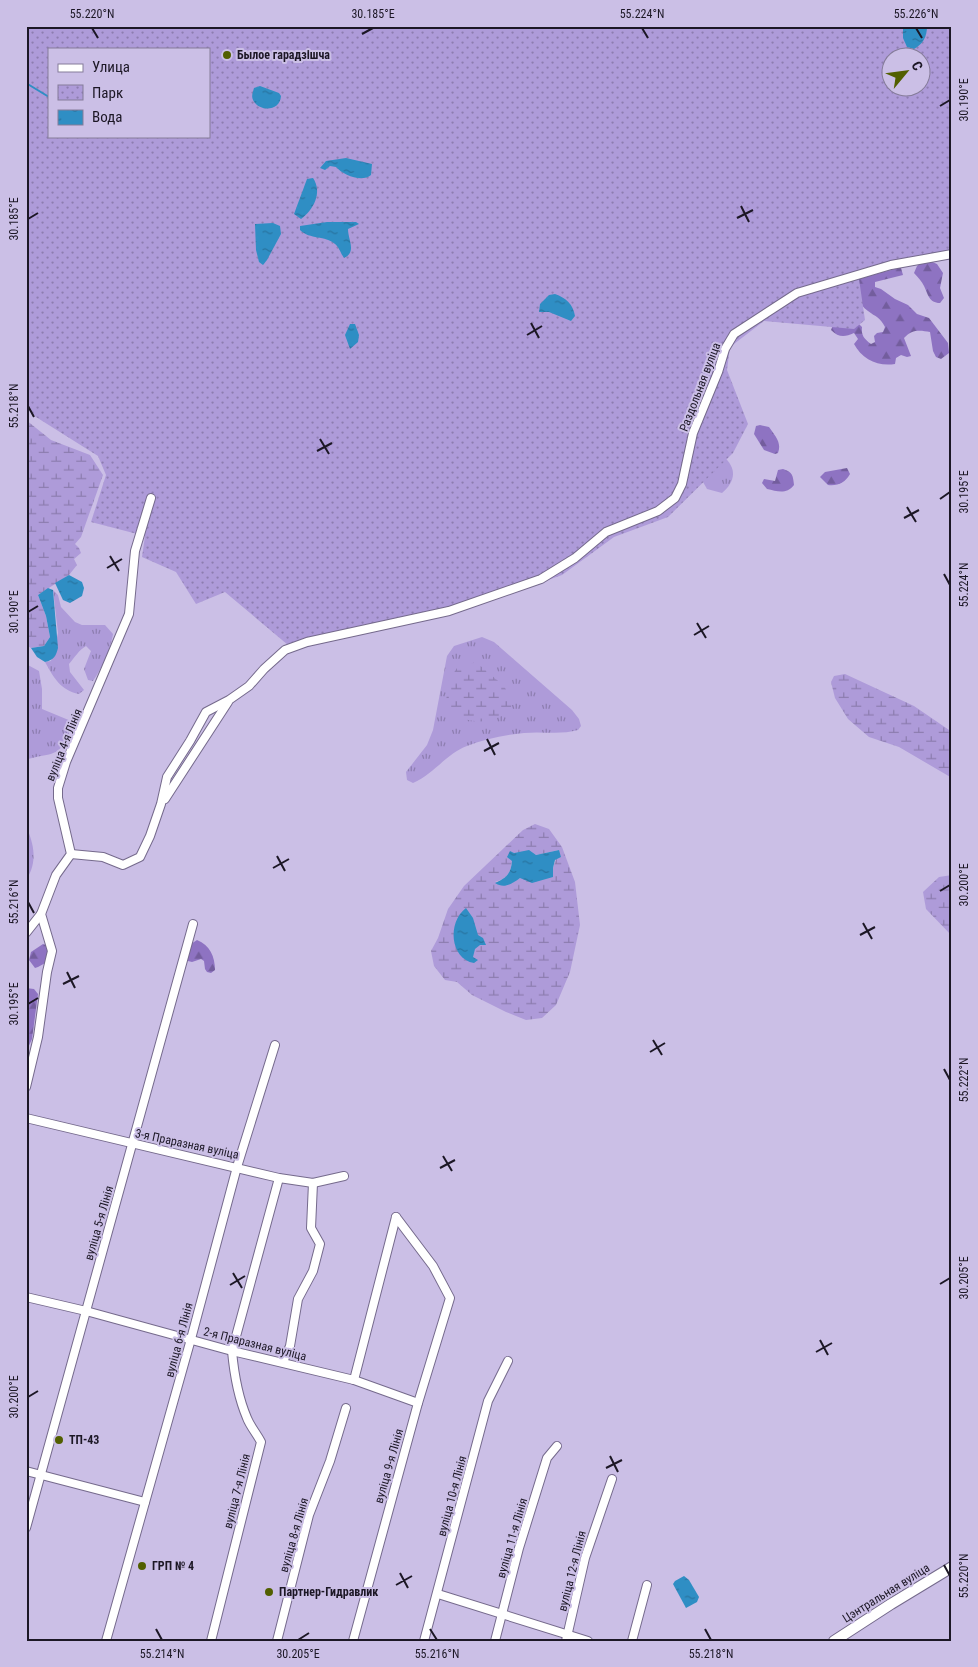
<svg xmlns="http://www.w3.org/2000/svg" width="978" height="1667" font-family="'Roboto Condensed',sans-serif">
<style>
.grass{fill:url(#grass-tufts)}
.forest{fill:url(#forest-firs)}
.wetland{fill:url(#wetland-marsh);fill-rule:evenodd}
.park{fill:url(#park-dots);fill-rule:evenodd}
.water{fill:url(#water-ripples)}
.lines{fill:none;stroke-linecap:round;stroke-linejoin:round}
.stream{stroke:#2f8ec4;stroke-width:2}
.street-casing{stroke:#756a8c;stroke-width:10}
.secondary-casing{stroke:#756a8c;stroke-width:12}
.street{stroke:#fff;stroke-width:8}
.secondary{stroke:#fff;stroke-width:10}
.ticks{fill:none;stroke:#1c1725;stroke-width:2}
.poi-dot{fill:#525f00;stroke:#cbbfe6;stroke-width:2}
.labels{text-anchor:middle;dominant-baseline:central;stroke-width:4;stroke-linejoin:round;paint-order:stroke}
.poi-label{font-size:12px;font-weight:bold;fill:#1c1725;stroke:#cbbfe6;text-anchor:start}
.street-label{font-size:12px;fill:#1c1725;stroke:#cbbfe6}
.neatline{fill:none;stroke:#1c1725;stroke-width:2}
.ticks-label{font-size:12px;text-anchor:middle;fill:#1c1725}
</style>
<defs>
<pattern id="grass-tufts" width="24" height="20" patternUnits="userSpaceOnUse" patternTransform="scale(1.25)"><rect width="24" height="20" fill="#ae9bd9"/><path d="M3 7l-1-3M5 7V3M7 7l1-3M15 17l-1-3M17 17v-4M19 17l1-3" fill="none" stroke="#8d7db0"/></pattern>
<pattern id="forest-firs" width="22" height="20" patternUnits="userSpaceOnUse" patternTransform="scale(1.25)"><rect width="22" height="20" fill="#8e73c2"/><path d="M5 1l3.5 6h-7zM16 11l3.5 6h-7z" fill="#735d9d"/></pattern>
<pattern id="wetland-marsh" width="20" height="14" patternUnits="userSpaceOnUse" patternTransform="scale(1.25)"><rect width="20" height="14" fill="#ae9bd9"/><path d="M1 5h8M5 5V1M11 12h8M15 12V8" fill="none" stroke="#8d7db0"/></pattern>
<pattern id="park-dots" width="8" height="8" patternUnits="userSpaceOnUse" patternTransform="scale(1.25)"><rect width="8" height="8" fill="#ae9bd9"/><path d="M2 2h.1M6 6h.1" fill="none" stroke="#8d7db0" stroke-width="1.8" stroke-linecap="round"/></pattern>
<pattern id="water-ripples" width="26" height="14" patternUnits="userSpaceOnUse" patternTransform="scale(1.25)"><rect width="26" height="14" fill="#2f8ec4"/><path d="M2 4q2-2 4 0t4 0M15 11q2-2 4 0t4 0" fill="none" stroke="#27739f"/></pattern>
</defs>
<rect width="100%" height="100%" fill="#cbbfe6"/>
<!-- grass -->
<g class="grass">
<path d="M723,456C737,468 736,481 722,493L707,489L703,482L704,478Z"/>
<path d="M53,590L58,595L61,607L75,622L82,625H105L113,634C111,648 101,670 93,681L88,680L84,669L91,651L86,646C79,650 75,657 69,664L70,672L84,690L79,694C60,690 54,678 45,662L51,661L58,633Z"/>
<path d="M482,637L494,642L572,710L579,719L581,726L578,730C561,735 542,731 524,733C504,735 485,739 467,746C446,754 434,774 413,783L407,780L406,772L427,745L433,730L447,656L454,646Z"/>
<path d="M26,664L39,671L42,689V709L71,721C71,729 70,733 66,740C57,759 43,753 26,760Z"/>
<path d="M26,826C34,844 38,862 26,880Z"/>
</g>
<!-- forest -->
<g class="forest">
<path d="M923,261H930L937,264L943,273L940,288L944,298L940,303C929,303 928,294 924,286C922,282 918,277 914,273L917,266Z"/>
<path d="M897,267L901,268L903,275L875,282V287L881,289L895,299L908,305L917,314L929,318L948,343L949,353L941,359L936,357L933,351L930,332C920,330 912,329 904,338L911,356L907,357L901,355L896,358L895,364C878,367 862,359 854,344L858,339L854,333C845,337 839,338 831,330L833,325L859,324L862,327C861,335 864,339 871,344L875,342L874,336L877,333L883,332L885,327C880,317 876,317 868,311C858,305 855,289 857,279Z"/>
<path d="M760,425L769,427C775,436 782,442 778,453L775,454L764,450L754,434L756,426Z"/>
<path d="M847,468L850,474C845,483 838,486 828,485L820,477L825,472Z"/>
<path d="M783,469C793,472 793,476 794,485C786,495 777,491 767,489L762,483L764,479L775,481L778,470Z"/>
<path d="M197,940C210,945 215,957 215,970L211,973L207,972L205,969L204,961L201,959L192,962L188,961L186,957L191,944Z"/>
<polygon points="43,944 46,945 50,951 47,962 38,967 35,968 29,960 31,952"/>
<polygon points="26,988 34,989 38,994 32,1039 26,1052"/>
</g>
<!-- wetland -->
<g class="wetland">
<polygon points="26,420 51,440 90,455 103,475 81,537 75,544 79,548 81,553 74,559 77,565 69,575 38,595 46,616 50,637 44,646 31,648 26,645"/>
<path d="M476,662L504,686L513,703C508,717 489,723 475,721C468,721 461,717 455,716L446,701L449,680L457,668Z"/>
<polygon points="845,674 914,706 952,732 952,778 899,747 869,737 848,719 835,698 831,682 834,676"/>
<path d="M535,824L549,829L562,847L575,882L580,925L570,972L556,1005L542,1018L526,1020L506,1012L472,995L457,982L445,980L434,966L431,951L438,938L448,909L464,886L523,830ZM559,850L553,868L520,878L511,883L495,882C513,876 510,869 514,853L523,852L536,855Z"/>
<polygon points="952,875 952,936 926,909 923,892 939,877"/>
</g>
<!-- park -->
<path class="park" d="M26,26H952V258L906,266L859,279L865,320L854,329L764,321L730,347L727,370L748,424L733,453L668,517L614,537L562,575L462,611L294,650L225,592L196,604L176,572L142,557L145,536L91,522L106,475L98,456L36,417L26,408ZM49,49H209V136H49ZM890,58H920V88H890Z"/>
<!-- water -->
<g class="water">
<path d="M903,26H927C927,37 923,44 914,49L907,47L903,38Z"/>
<path d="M260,86L279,93L281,96C280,112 259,112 253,100C251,96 253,92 254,88Z"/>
<path d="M346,158L372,164L371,175C362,183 343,175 336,167L330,166L325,170L320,168L326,161Z"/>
<path d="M313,178C323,193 313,210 301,219L294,214L307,179Z"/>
<path d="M327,222H356L359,224L348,229C348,240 357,252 344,258C341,254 339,247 335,244C325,235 310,240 300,230V226Z"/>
<polygon points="273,223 280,226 281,234 267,260 263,265 259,262 256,250 255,224"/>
<path d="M555,294C566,298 573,304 575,316L571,321L549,312H539L540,304L549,295Z"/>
<polygon points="350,324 355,324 359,335 358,342 350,349 345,335"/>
<polygon points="69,575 82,582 84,588 82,596 70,603 63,600 55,583"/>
<path d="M48,588L53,590L58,648C56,656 54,660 45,662L37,657L31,648L44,646L50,637L46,616L38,595Z"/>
<path d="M529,850L536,855L559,850L561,857L555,860L553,868V877L532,883L520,878C512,884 504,889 495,883C506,878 511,874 512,861L507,857L510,851L514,853Z"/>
<path d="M466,908L473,918L478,935L483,938L486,945H480L475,949L473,957L478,960L474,963C450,959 447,922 466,908Z"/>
<polygon points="684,1576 689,1580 699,1597 697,1602 686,1608 673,1584 675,1581"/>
</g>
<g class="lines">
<!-- stream -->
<polyline class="stream" points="26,83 49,97"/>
<!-- street casing -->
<g class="street-casing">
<g id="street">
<polyline points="165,799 228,702"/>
<polyline points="71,854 103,857 123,865 140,857 150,836 161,804 167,777 190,741 206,712 229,700 249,686 264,669 285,650 307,642 449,611 541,579 575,558 606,532 658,511 675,498 682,484 693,433 718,372 725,349 734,334 797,293 891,265 952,254"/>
<polyline points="26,933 41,914"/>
<polyline points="26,1087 38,1037 47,972 52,951 41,914 56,875 71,854 58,798 58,788 66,762 129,614 135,551 151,498"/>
<polyline points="26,1118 279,1178 313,1183 344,1176"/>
<polyline points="26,1297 86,1311 232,1351 354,1380 418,1403"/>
<polyline points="283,1362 290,1346 298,1299 313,1271 320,1244 311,1228 313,1183"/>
<polyline points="354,1380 396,1217"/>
<polyline points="26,1471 145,1502"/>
<polyline points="26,1528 193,924"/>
<polyline points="438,1594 588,1641"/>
<polyline points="106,1641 191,1339 237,1167 275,1045"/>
<path d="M211,1641L261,1442C257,1434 250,1426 247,1418C238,1397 234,1373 232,1351L279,1178"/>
<polyline points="277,1641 309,1515 330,1461 346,1408"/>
<polyline points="353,1641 418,1403 450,1298 433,1266 396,1217"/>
<polyline points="424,1641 488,1401 508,1361"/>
<polyline points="495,1641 519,1548 547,1458 557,1446"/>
<polyline points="566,1641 585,1558 612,1479"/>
<polyline points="632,1641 647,1585"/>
</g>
</g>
<!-- secondary casing -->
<g class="secondary-casing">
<polyline id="secondary" points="834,1641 891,1604 952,1567"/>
</g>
<!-- street -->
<use href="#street" class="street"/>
<!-- secondary -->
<use href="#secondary" class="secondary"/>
</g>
<!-- ticks -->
<path class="ticks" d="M92,28L98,38M642,28L648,38M916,28L922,38M362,34L373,28M940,106L950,100M741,206L749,222M737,218L753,210M28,219L38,213M531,323L539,338M527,335L542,326M28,406L34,417M320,439L329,454M317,451L332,443M940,499L950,492M907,507L916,522M904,518L919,510M110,556L119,571M107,568L122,559M944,574L950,585M28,612L38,606M697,623L706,638M694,635L709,626M487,739L495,755M484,751L499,743M277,856L285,871M273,868L289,859M940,891L950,885M28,902L34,913M863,923L872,939M860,935L875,927M67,972L75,988M63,984L79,976M28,1004L38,998M653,1040L662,1055M650,1052L665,1043M944,1069L950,1080M443,1156L452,1171M440,1168L455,1160M233,1273L242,1288M940,1284L950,1278M230,1285L245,1276M820,1340L828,1355M816,1352L832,1343M28,1397L38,1391M610,1456L618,1472M606,1468L622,1460M944,1565L950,1576M400,1573L408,1588M396,1585L412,1576M156,1629L162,1640M430,1629L437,1640M705,1629L711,1640M298,1640L309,1633"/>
<!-- markers -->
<g class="poi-dot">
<circle cx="227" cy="55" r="5"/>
<circle cx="59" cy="1440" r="5"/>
<circle cx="142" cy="1566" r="5"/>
<circle cx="269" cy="1592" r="5"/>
</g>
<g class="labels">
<!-- poi labels -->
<g class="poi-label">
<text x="237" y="55">Былое гарадзішча</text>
<text x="69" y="1440">ТП-43</text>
<text x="152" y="1566">ГРП № 4</text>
<text x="279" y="1592">Партнер-Гидравлик</text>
</g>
<!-- street labels -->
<g class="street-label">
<text transform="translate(700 387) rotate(-69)">Раздольная вуліца</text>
<text transform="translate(64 745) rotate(-68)">вуліца 4-я Лінія</text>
<text transform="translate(187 1144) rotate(12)">3-я Праразная вуліца</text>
<text transform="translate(99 1223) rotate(-74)">вуліца 5-я Лінія</text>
<text transform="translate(179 1340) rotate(-75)">вуліца 6-я Лінія</text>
<text transform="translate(255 1344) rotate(14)">2-я Праразная вуліца</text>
<text transform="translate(389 1466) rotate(-74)">вуліца 9-я Лінія</text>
<text transform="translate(237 1491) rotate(-76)">вуліца 7-я Лінія</text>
<text transform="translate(452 1496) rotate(-75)">вуліца 10-я Лінія</text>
<text transform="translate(294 1535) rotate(-74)">вуліца 8-я Лінія</text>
<text transform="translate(512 1538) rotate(-74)">вуліца 11-я Лінія</text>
<text transform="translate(572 1571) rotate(-76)">вуліца 12-я Лінія</text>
<text transform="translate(886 1593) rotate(-32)">Цэнтральная вуліца</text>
</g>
</g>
<!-- border -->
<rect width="978" height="1667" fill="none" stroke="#cbbfe6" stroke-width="55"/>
<!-- legend -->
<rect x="48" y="48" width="162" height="90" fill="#cbbfe6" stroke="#857c99"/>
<rect x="58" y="64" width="25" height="8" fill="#ffffff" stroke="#857c99"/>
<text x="92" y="72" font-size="15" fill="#1c1725">Улица</text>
<rect x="58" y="85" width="25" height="15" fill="url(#park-dots)" stroke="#857c99"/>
<text x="92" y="98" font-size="15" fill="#1c1725">Парк</text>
<rect x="58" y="110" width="25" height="15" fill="url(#water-ripples)" stroke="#857c99"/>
<text x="92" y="122" font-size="15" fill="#1c1725">Вода</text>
<!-- north arrow -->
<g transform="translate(906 72) rotate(61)"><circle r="24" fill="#cbbfe6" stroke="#857c99"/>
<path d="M0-4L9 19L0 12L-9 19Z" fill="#525f00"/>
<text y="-8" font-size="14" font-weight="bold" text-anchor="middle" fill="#1c1725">С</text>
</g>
<rect x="28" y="28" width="922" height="1612" class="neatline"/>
<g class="ticks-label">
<text x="92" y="18">55.220°N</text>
<text x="373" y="18">30.185°E</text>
<text x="642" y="18">55.224°N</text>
<text x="916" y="18">55.226°N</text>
<text transform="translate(964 100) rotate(-90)" y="4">30.190°E</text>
<text transform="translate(14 219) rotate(-90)" y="4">30.185°E</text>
<text transform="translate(14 406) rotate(-90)" y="4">55.218°N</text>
<text transform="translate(964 492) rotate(-90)" y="4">30.195°E</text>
<text transform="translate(964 585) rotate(-90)" y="4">55.224°N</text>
<text transform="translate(14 612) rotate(-90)" y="4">30.190°E</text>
<text transform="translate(964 885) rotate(-90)" y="4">30.200°E</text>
<text transform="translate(14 902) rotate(-90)" y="4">55.216°N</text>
<text transform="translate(14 1004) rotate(-90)" y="4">30.195°E</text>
<text transform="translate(964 1080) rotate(-90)" y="4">55.222°N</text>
<text transform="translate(964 1278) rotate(-90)" y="4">30.205°E</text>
<text transform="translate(14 1397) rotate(-90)" y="4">30.200°E</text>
<text transform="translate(964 1576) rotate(-90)" y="4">55.220°N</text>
<text x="162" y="1658">55.214°N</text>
<text x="298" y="1658">30.205°E</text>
<text x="437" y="1658">55.216°N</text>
<text x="711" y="1658">55.218°N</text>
</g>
</svg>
